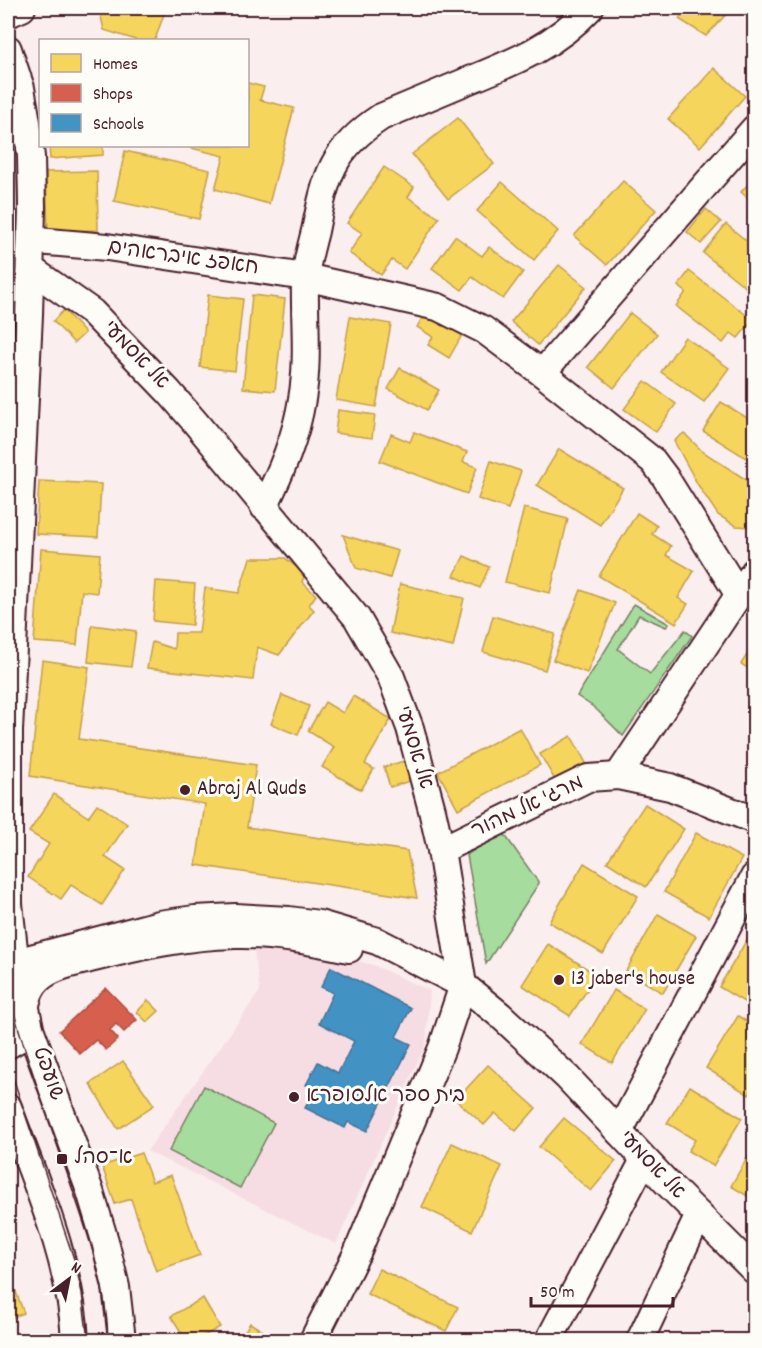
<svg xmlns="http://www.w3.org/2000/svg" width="762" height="1348" font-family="Dekko,'Playpen Sans Hebrew',sans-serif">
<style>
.built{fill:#f6dde3}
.green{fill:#a6dc9e;stroke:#787e64;stroke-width:1.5}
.homes{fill:#f6d55c;stroke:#c29e4d;stroke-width:1.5}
.shops{fill:#d6604d;stroke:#ac4c43;stroke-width:1.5}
.schools{fill:#4393c3;stroke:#457095;stroke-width:1.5}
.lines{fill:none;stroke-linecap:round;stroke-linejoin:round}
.minor-casing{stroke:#4a1f2b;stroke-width:30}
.minor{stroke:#fdfcf7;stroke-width:26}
.tram{stroke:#4a1f2b;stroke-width:1.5}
.poi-dot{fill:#4a1f2b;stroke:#fdfcf7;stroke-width:2}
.labels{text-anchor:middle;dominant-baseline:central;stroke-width:6;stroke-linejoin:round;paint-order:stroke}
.street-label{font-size:21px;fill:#4a1f2b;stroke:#fdfcf7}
.poi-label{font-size:21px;fill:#4a1f2b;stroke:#fdfcf7;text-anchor:start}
</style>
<rect width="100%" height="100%" fill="#faeeee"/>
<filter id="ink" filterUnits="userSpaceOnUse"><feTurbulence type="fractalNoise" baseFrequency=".0167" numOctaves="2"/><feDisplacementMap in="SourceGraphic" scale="12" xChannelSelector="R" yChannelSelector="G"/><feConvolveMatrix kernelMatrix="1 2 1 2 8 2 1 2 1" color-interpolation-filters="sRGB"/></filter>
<g filter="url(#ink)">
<!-- built -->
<polygon class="built" points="253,945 310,949 373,965 430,991 426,1043 336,1244 147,1151 260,991"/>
<!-- green -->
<g class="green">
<polygon points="634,604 669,624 666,627 639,615 618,649 650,674 685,630 692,636 623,736 595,708 577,696"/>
<polygon points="502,831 539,883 486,964 467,855"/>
<polygon points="204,1086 274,1123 240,1188 169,1151"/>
</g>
<!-- homes -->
<g class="homes">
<polygon points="99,8 166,8 155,40 136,40 104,30"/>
<polygon points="687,8 732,8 706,36 679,19"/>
<polygon points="714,68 745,96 700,147 668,119"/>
<polygon points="248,83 264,87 260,100 294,108 269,204 215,189 224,156 183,146 248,146"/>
<polygon points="458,118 494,164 448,199 412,154"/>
<polygon points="49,146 103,146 103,155 50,159"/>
<polygon points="125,151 210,170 199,219 114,201"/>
<polygon points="384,167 414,187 408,197 439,218 405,269 392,260 381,275 349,253 362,233 347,223"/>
<polygon points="97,171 98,230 48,231 46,172"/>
<polygon points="754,177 754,204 741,192"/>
<polygon points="623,181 656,210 607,265 574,236"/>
<polygon points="502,182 558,231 534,260 477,211"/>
<polygon points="706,209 721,222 701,244 687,232"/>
<polygon points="726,224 754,247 754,294 703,253"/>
<polygon points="455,236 482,256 489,247 523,272 503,299 472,277 462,290 432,268"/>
<polygon points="559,265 586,287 538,345 511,322"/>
<polygon points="689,271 753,320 738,338 731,333 723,343 676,306 686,292 678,286"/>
<polygon points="208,295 243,299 235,371 200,367"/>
<polygon points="252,295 285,299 275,391 243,388"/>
<polygon points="64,310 85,333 74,343 53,321"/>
<polygon points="425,313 462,335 449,358 428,345 433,337 417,327"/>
<polygon points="630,313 657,334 614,388 588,367"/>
<polygon points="350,317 391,324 376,407 336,400"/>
<polygon points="685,337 729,368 704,402 661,372"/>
<polygon points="400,368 439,390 427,410 388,389"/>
<polygon points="645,381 676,404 656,432 624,409"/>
<polygon points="721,402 754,422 754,463 703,431"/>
<polygon points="338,410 375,415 372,438 335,433"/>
<polygon points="414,432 467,452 463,462 477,467 467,494 380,461 391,434 410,442"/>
<polygon points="684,433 702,451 754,485 754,524 751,527 736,526 718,515 698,485 674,441"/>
<polygon points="559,449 623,488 600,525 537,485"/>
<polygon points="491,461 521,471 508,509 478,499"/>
<polygon points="39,481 101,484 98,537 36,534"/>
<polygon points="524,508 568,519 550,593 505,582"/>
<polygon points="637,513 657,526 652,534 671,546 666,555 694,571 678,598 688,604 676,623 599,576"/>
<polygon points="343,535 398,551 390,578 356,568"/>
<polygon points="41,549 100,554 97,593 82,591 77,645 34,642"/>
<polygon points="464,556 489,567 480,588 454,576"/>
<polygon points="250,558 285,558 305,574 302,582 316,595 309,605 314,610 279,655 257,647 253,680 147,668 152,642 174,649 175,633 199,633 205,588 239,593"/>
<polygon points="156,581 195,584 192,625 153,621"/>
<polygon points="400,584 464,598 453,647 390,633"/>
<polygon points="581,590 615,603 587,673 553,660"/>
<polygon points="493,616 555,634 545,670 483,652"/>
<polygon points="92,625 136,631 131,667 88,662"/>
<polygon points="753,646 754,647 754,672 741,664"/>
<polygon points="42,660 89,667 79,739 256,765 247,827 407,851 417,898 196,865 205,804 30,776"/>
<polygon points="282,695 309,706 298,735 271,724"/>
<polygon points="353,696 391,719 365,764 374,769 361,790 322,767 334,747 308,731 325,702 343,713"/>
<polygon points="520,728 540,765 458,809 438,772"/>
<polygon points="571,736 586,763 555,780 540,754"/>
<polygon points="404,761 410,781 390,787 384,767"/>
<polygon points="54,794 88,817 97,804 127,824 105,857 125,870 102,905 71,885 61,899 28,877 49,844 29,832"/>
<polygon points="645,804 684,829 646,887 607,862"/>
<polygon points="696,833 742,858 709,917 664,892"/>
<polygon points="584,863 638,896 603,954 549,922"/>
<polygon points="658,914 696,936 663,993 626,971"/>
<polygon points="749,936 754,939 754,1008 719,987"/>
<polygon points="548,944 597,975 570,1016 522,985"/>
<polygon points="614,990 645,1009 612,1063 582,1044"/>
<polygon points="148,1000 159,1011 147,1022 137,1012"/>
<polygon points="738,1016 754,1026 754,1087 749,1095 706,1068"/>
<polygon points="123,1061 154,1105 118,1129 90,1084"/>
<polygon points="488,1065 536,1108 516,1131 495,1113 484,1125 456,1100"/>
<polygon points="690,1086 742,1118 713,1166 688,1151 695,1140 667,1123"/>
<polygon points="564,1118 616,1161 591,1191 539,1147"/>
<polygon points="452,1143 502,1166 472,1231 422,1207"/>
<polygon points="754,1146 754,1200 731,1186"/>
<polygon points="141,1153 152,1182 171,1175 200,1255 156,1271 131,1199 115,1204 102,1166"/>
<polygon points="379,1269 458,1307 446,1331 367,1294"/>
<polygon points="8,1271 24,1313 8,1319"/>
<polygon points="203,1298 220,1327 197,1340 186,1340 171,1316"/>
<polygon points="250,1323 277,1340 239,1340"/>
</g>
<!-- shops -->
<polygon class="shops" points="106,988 137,1020 124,1032 116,1024 110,1030 118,1039 106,1050 96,1040 80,1054 59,1031"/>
<!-- schools -->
<polygon class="schools" points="331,967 411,1008 396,1037 411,1044 367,1131 348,1122 345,1128 305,1108 315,1089 306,1085 318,1062 338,1073 354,1041 319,1023 333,993 321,987"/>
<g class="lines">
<!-- minor casing -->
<g class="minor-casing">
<g id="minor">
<polyline points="8,14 22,8"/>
<polyline points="8,49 21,88 27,122 31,157 32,208 29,315 9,731 9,904 14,949 30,1028 90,1191 105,1241 116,1287 122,1340"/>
<polyline points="14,245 37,241 107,247 305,277 438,307 484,330 542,373 653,461 665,477 739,595"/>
<polyline points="8,253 92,312 169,392 195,422 357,618 391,677 410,728 432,810 441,850 463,985 442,1048 357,1253 313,1340"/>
<polyline points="542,373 754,129"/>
<path d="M264,507C281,472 296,438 302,399C309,360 304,320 305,280C306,264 311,247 315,231C326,176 332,149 381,117C410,105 439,93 467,81C514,62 555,46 590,8"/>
<polyline points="618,776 754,572"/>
<polyline points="441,850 588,778 618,776 670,787 754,820"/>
<polyline points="8,964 159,924 195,919 235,917 289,920 319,924 377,941 463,985 500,1015 567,1077 667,1183 754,1270"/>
<path d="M25,1008C28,997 30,987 39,979C53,966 76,963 94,958C141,946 186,936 235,935C273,934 311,941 349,949"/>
<polyline points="8,1045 20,1038 30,1028"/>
<path d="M8,1107C35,1181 71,1260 75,1340"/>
<polyline points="619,1132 754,877"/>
<polyline points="549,1340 644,1160"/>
<polyline points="640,1340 699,1215"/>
</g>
</g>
<!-- minor -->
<use href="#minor" class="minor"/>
<!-- tram -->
<g class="tram">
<polyline points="8,91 17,158 18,207 8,471"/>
<path d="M8,992C25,1055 47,1115 68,1176C86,1229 107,1284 108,1340"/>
<polyline points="8,1063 75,1262 82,1293 88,1340"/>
</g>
</g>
</g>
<!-- markers -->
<g class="poi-dot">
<circle cx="185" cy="790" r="6"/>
<circle cx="559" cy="980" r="6"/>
<circle cx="294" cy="1097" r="6"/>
<rect x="56" y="1153" width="12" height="12" rx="3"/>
</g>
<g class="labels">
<!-- street labels -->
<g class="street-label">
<text transform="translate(183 259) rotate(8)">חאפז איבראהים</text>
<text transform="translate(135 356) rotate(46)">אל אסמעי</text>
<text transform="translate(413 748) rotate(73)">אל אסמעי</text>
<text transform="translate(528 808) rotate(-25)">מרג' אל מהור</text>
<text transform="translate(47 1074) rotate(70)">שועפט</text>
<text transform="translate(651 1166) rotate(46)">אל אסמעי</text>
</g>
<!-- poi labels -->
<g class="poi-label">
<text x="197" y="790">Abraj Al Quds</text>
<text x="571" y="980">13 jaber's house</text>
<text x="306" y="1097">בית ספר אלסופרא</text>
<text x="74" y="1159">א־סהל</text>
</g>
</g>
<!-- margin -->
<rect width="762" height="1348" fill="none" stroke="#fdfcf7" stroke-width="30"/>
<rect x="15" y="15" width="732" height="1318" fill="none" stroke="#4a1f2b" stroke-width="2" filter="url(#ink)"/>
<!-- legend -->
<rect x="39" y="39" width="210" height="108" fill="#fdfcf7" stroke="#b5a4a5" stroke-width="1.5"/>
<rect x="51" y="54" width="30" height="18" fill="#f6d55c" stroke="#b5a4a5" stroke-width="1.5"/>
<text x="93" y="69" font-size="18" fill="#4a1f2b">Homes</text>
<rect x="51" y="84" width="30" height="18" fill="#d6604d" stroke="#b5a4a5" stroke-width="1.5"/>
<text x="93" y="99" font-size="18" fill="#4a1f2b">Shops</text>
<rect x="51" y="114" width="30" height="18" fill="#4393c3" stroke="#b5a4a5" stroke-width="1.5"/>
<text x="93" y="129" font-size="18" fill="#4a1f2b">Schools</text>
<!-- north arrow -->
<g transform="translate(69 1279) rotate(32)" stroke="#fdfcf7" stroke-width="4.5" paint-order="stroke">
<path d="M0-4.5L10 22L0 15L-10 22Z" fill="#4a1f2b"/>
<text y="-9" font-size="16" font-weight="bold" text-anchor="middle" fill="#4a1f2b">N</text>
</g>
<!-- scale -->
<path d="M531 1297v9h142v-9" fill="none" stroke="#4a1f2b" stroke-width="3"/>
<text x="540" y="1297" font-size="18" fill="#4a1f2b" stroke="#fdfcf7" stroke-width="4.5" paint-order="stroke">50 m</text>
</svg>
